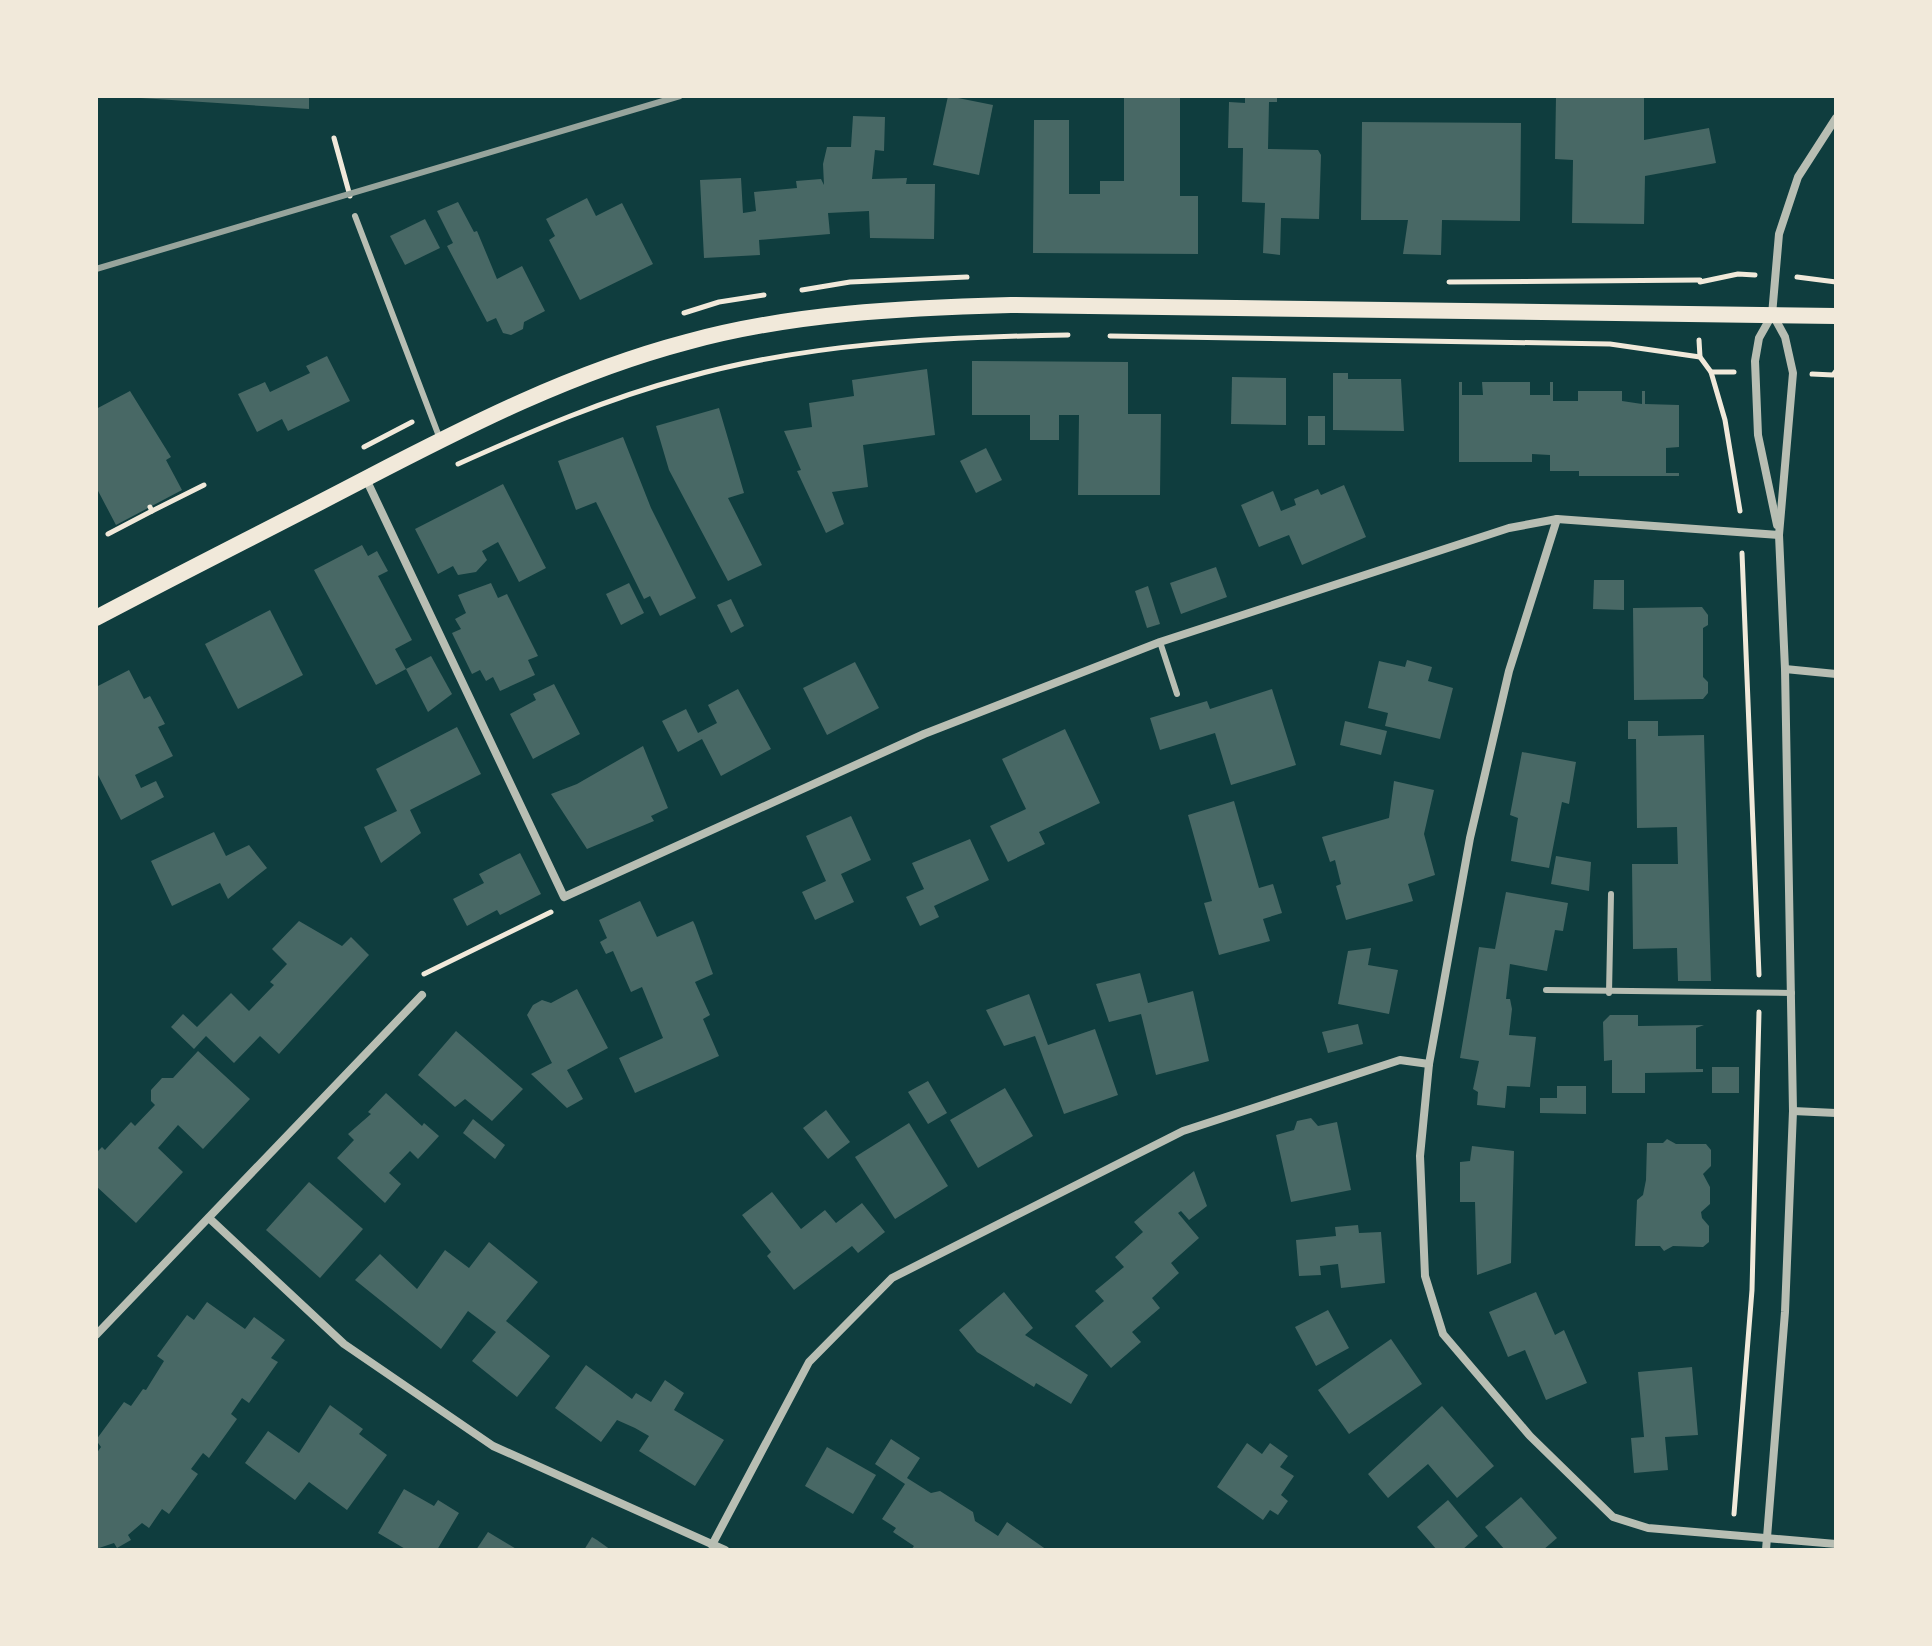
<svg xmlns="http://www.w3.org/2000/svg" width="1932" height="1646" font-family="Commissioner,sans-serif">
<style>
.building{fill:#486865}
.lines{fill:none;stroke-linecap:round;stroke-linejoin:round}
.path{stroke:#f1e9da;stroke-width:5}
.service{stroke:#b8beb3;stroke-width:6}
.minor{stroke:#b8beb3;stroke-width:8}
.secondary{stroke:#f1e9da;stroke-width:16}
.rail{stroke:#97a49c;stroke-width:6}
</style>
<rect width="100%" height="100%" fill="#0f3d3e"/>
<!-- building -->
<g class="building">
<polygon points="110,96 309,96 309,109"/>
<polygon points="948,96 993,105 979,175 933,165"/>
<polygon points="1124,96 1180,96 1180,196 1198,196 1198,254 1033,253 1034,120 1069,120 1069,194 1100,194 1100,181 1124,181"/>
<polygon points="1245,96 1277,96 1277,102 1269,102 1268,149 1318,150 1321,155 1319,219 1281,218 1280,255 1263,253 1265,203 1242,202 1243,148 1228,148 1229,102 1245,103"/>
<polygon points="1556,96 1644,96 1644,140 1709,128 1716,163 1645,176 1644,224 1572,223 1573,160 1555,159"/>
<polygon points="853,116 885,117 884,151 875,150 872,179 907,178 906,184 935,184 934,239 870,238 869,211 828,213 830,234 759,240 760,255 704,258 700,180 741,178 743,213 756,211 754,192 797,188 796,181 821,179 824,185 823,164 827,147 851,147"/>
<polygon points="1362,122 1521,123 1520,221 1442,220 1441,255 1403,254 1408,220 1361,220"/>
<polygon points="587,198 596,216 622,203 653,264 580,300 549,240 555,236 546,219"/>
<polygon points="458,202 474,232 477,231 497,279 522,266 545,311 524,322 523,329 511,335 503,333 496,318 487,322 447,246 453,243 437,211"/>
<polygon points="425,219 440,248 405,265 390,236"/>
<polygon points="327,356 350,401 288,431 282,419 257,432 238,394 265,382 270,392 310,373 306,366"/>
<polygon points="972,361 1128,362 1128,414 1161,414 1160,495 1078,495 1079,415 1059,415 1059,440 1030,440 1030,415 972,415"/>
<polygon points="927,369 935,435 863,445 868,487 832,492 844,524 826,533 797,471 801,470 784,431 812,427 809,403 854,396 852,380"/>
<polygon points="1333,373 1348,373 1348,379 1401,379 1404,431 1333,430"/>
<polygon points="1232,377 1286,378 1286,425 1231,424"/>
<polygon points="1459,382 1462,382 1462,395 1483,395 1482,382 1530,382 1530,395 1550,395 1550,382 1553,382 1553,401 1578,401 1578,391 1622,391 1622,401 1642,404 1642,391 1645,391 1645,404 1679,405 1679,447 1666,448 1666,473 1679,473 1679,476 1579,476 1579,471 1550,471 1550,455 1532,454 1532,462 1459,462"/>
<polygon points="130,391 171,457 166,460 182,490 116,525 96,487 96,409"/>
<polygon points="719,408 744,493 728,498 762,565 728,581 669,470 656,426"/>
<rect x="1308" y="416" width="17" height="29"/>
<polygon points="623,437 651,508 696,598 660,616 650,596 644,599 596,502 576,510 558,461"/>
<polygon points="986,448 1002,480 976,493 960,461"/>
<polygon points="503,484 546,568 519,582 498,542 482,551 487,560 476,572 458,575 453,566 438,574 415,529"/>
<polygon points="1344,485 1366,537 1302,565 1289,535 1259,547 1241,505 1273,491 1281,511 1296,505 1294,499 1318,489 1321,495"/>
<polygon points="362,545 368,556 377,551 388,571 378,576 412,640 395,649 406,669 376,685 314,570"/>
<polygon points="1216,567 1227,597 1181,614 1170,583"/>
<polygon points="1594,580 1624,580 1624,610 1593,609"/>
<polygon points="491,583 498,598 507,594 538,656 528,660 535,675 500,691 493,677 486,681 480,670 472,674 452,633 461,629 455,619 466,613 458,595"/>
<polygon points="629,583 644,613 621,625 606,594"/>
<polygon points="1148,586 1160,624 1147,628 1135,591"/>
<polygon points="731,599 744,626 731,633 717,605"/>
<polygon points="1702,607 1708,615 1708,625 1703,628 1703,677 1708,682 1708,693 1703,699 1634,700 1633,608"/>
<polygon points="270,610 303,675 238,709 205,644"/>
<polygon points="431,656 452,694 428,712 406,669"/>
<polygon points="1407,660 1432,667 1428,681 1453,688 1440,739 1385,726 1388,713 1368,708 1379,661 1405,667"/>
<polygon points="855,662 879,708 827,735 803,688"/>
<polygon points="129,670 144,699 150,696 165,724 158,727 173,756 135,775 141,788 156,781 164,797 121,820 96,771 96,687"/>
<polygon points="554,684 580,734 533,759 510,714 536,700 533,694"/>
<polygon points="738,689 771,749 721,776 702,739 678,752 662,721 686,709 698,733 717,723 708,705"/>
<polygon points="1272,689 1296,765 1231,785 1215,733 1160,750 1150,718 1207,701 1210,709"/>
<polygon points="1345,721 1387,731 1381,755 1340,745"/>
<polygon points="1628,721 1658,721 1658,736 1704,735 1711,981 1678,981 1677,948 1633,949 1632,864 1678,864 1677,827 1637,828 1636,739 1628,739"/>
<polygon points="457,727 481,774 410,810 421,833 381,863 364,827 397,811 376,769"/>
<polygon points="1065,729 1100,803 1039,832 1045,844 1008,862 990,826 1026,809 1002,759"/>
<polygon points="643,746 668,808 651,816 654,821 587,849 551,794 577,784"/>
<polygon points="1522,752 1576,762 1569,804 1562,802 1549,868 1511,861 1518,818 1510,815"/>
<polygon points="1394,781 1434,790 1424,834 1435,875 1408,884 1413,901 1346,920 1336,886 1341,884 1335,860 1330,862 1322,837 1389,818"/>
<polygon points="1234,801 1259,888 1273,884 1282,913 1263,919 1270,941 1219,955 1204,903 1212,901 1188,815"/>
<polygon points="851,816 871,860 841,874 854,902 815,920 802,892 826,881 806,836"/>
<polygon points="214,832 226,856 249,845 267,868 228,899 220,883 172,906 151,861"/>
<polygon points="970,839 989,880 934,906 939,917 920,926 906,897 924,889 912,863"/>
<polygon points="520,853 541,894 500,915 497,910 467,926 453,899 484,883 479,874"/>
<polygon points="1556,856 1591,862 1589,891 1551,884"/>
<polygon points="1506,892 1568,903 1563,931 1555,930 1547,971 1510,964 1506,999 1510,999 1512,1009 1509,1035 1536,1037 1530,1087 1507,1086 1505,1108 1477,1105 1478,1092 1473,1089 1479,1061 1460,1058 1479,947 1495,949"/>
<polygon points="640,901 657,937 693,921 695,925 713,974 695,982 710,1015 703,1019 719,1056 635,1093 619,1058 663,1038 642,987 631,992 613,951 606,954 600,942 607,938 599,920"/>
<polygon points="299,921 342,946 351,937 369,955 279,1054 260,1036 234,1063 206,1036 194,1049 171,1027 183,1014 197,1027 231,993 249,1011 274,985 270,982 287,964 272,949"/>
<polygon points="1371,948 1368,965 1398,970 1389,1014 1338,1004 1348,951"/>
<polygon points="1140,973 1148,1003 1193,991 1209,1061 1156,1075 1141,1014 1109,1022 1096,984"/>
<polygon points="577,989 608,1048 567,1070 583,1099 567,1108 531,1074 552,1063 527,1015 533,1005 542,1000 551,1003"/>
<polygon points="1029,994 1048,1045 1095,1029 1118,1095 1064,1114 1035,1036 1004,1046 986,1010"/>
<polygon points="1610,1015 1638,1015 1638,1026 1704,1025 1696,1028 1696,1069 1703,1069 1703,1072 1645,1073 1645,1093 1612,1093 1612,1060 1604,1061 1603,1022"/>
<polygon points="1358,1024 1363,1044 1328,1053 1322,1032"/>
<polygon points="456,1031 523,1089 492,1121 465,1099 455,1107 418,1075"/>
<polygon points="198,1051 250,1099 203,1149 178,1125 158,1148 183,1172 136,1223 96,1186 96,1153 102,1147 105,1150 131,1122 135,1126 155,1105 151,1101 151,1090 162,1078 173,1078"/>
<rect x="1712" y="1067" width="27" height="26"/>
<polygon points="928,1081 947,1113 928,1124 908,1092"/>
<polygon points="1557,1086 1586,1086 1586,1114 1540,1113 1540,1098 1557,1098"/>
<polygon points="1005,1088 1033,1136 978,1168 950,1120"/>
<polygon points="386,1093 422,1126 424,1123 439,1136 418,1159 410,1151 389,1173 401,1184 385,1203 337,1158 354,1140 348,1134 371,1114 368,1112"/>
<polygon points="826,1110 850,1142 828,1159 803,1128"/>
<polygon points="1311,1118 1318,1126 1337,1122 1351,1190 1291,1202 1276,1135 1294,1130 1297,1121"/>
<polygon points="473,1119 505,1145 495,1159 463,1133"/>
<polygon points="909,1123 948,1186 895,1219 855,1157"/>
<polygon points="1667,1139 1676,1144 1706,1144 1711,1150 1711,1166 1703,1174 1710,1187 1710,1204 1701,1212 1702,1218 1709,1226 1709,1242 1703,1247 1673,1246 1664,1251 1660,1246 1635,1246 1637,1200 1643,1195 1646,1180 1647,1143 1663,1143"/>
<polygon points="1472,1146 1514,1151 1511,1263 1477,1275 1475,1202 1460,1202 1460,1162 1470,1161"/>
<polygon points="1194,1171 1207,1206 1189,1220 1181,1211 1178,1213 1199,1238 1171,1263 1179,1273 1152,1298 1160,1308 1132,1332 1141,1342 1111,1368 1075,1326 1104,1301 1095,1291 1124,1267 1115,1257 1143,1232 1134,1222"/>
<polygon points="309,1182 363,1229 320,1278 266,1230"/>
<polygon points="772,1192 801,1229 825,1210 836,1223 862,1203 885,1232 858,1253 852,1246 794,1290 767,1256 771,1252 742,1215"/>
<polygon points="1358,1225 1359,1233 1381,1232 1385,1283 1341,1288 1338,1264 1320,1266 1321,1275 1299,1276 1296,1240 1336,1236 1335,1227"/>
<polygon points="489,1242 538,1282 506,1321 550,1356 517,1397 472,1361 496,1332 468,1311 441,1349 355,1280 380,1254 417,1289 445,1250 469,1268"/>
<polygon points="1004,1292 1033,1328 1025,1335 1088,1375 1071,1404 1036,1383 1034,1387 977,1352 959,1330"/>
<polygon points="1536,1292 1555,1335 1564,1330 1587,1383 1546,1400 1525,1350 1508,1357 1489,1312"/>
<polygon points="207,1302 245,1329 254,1317 285,1340 271,1358 278,1362 249,1403 242,1398 231,1414 237,1419 209,1458 203,1453 191,1469 198,1474 169,1514 162,1509 149,1528 142,1523 128,1535 131,1540 117,1548 114,1543 96,1549 96,1454 101,1447 96,1440 124,1402 131,1406 143,1389 146,1390 164,1361 157,1356 187,1315 194,1320"/>
<polygon points="1328,1310 1349,1348 1316,1366 1295,1327"/>
<polygon points="1391,1339 1422,1384 1349,1434 1318,1390"/>
<polygon points="586,1365 632,1399 636,1393 651,1402 665,1380 684,1393 674,1410 724,1440 695,1486 639,1451 649,1436 635,1428 617,1420 601,1442 555,1408"/>
<polygon points="1692,1367 1698,1435 1665,1437 1668,1470 1634,1473 1631,1438 1644,1437 1638,1372"/>
<polygon points="330,1405 363,1429 359,1434 387,1455 347,1510 309,1482 295,1500 245,1463 268,1431 299,1453"/>
<polygon points="1442,1406 1494,1466 1457,1498 1428,1464 1388,1498 1368,1474"/>
<polygon points="891,1439 920,1458 907,1478 931,1493 940,1491 973,1512 975,1521 998,1536 1007,1522 1047,1550 911,1550 914,1546 893,1532 896,1528 882,1519 905,1484 875,1464"/>
<polygon points="1247,1443 1262,1454 1270,1443 1288,1456 1280,1467 1294,1476 1281,1495 1288,1501 1278,1515 1270,1510 1263,1520 1217,1487"/>
<polygon points="827,1447 876,1475 853,1514 805,1486"/>
<polygon points="404,1489 434,1506 438,1500 459,1513 437,1550 407,1550 378,1533"/>
<polygon points="1521,1497 1557,1538 1543,1550 1505,1550 1485,1527"/>
<polygon points="1448,1500 1478,1536 1462,1550 1437,1550 1417,1527"/>
<polygon points="488,1532 518,1550 476,1550"/>
<polygon points="592,1537 597,1540 611,1550 584,1550"/>
</g>
<g class="lines">
<!-- path -->
<g class="path">
<polyline points="334,138 350,196"/>
<polyline points="1797,277 1836,282"/>
<polyline points="1449,282 1700,280"/>
<polyline points="1700,282 1738,274 1755,275"/>
<polyline points="802,290 850,282 967,277"/>
<polyline points="684,313 719,302 764,295"/>
<polyline points="1110,336 1610,344 1700,357"/>
<polyline points="1699,340 1700,357 1711,372 1725,420 1740,511"/>
<polyline points="1711,372 1734,372"/>
<polyline points="1812,374 1833,375 1836,371"/>
<polyline points="364,447 412,422"/>
<path d="M458,464C532,431 605,399 684,378C808,343 939,337 1068,335"/>
<polyline points="150,507 152,511 204,485"/>
<polyline points="108,534 152,511"/>
<polyline points="1742,553 1759,975"/>
<polyline points="424,974 551,912"/>
<polyline points="1734,1514 1752,1290 1759,1012"/>
</g>
<!-- service -->
<g class="service">
<polyline points="355,216 440,439"/>
<polyline points="1160,642 1177,694"/>
<polyline points="1546,990 1792,993"/>
<polyline points="1609,993 1611,894"/>
</g>
<!-- minor -->
<g class="minor">
<polyline points="366,479 564,897 924,734 1160,642 1509,528 1557,519 1779,535"/>
<polyline points="1557,519 1509,671 1470,838 1429,1064 1420,1156 1425,1276 1443,1334 1530,1436 1613,1517 1648,1528 1836,1544"/>
<polyline points="1777,525 1758,435 1755,361 1759,338 1772,315 1779,234 1798,177 1836,118"/>
<polyline points="1785,669 1836,674"/>
<polyline points="1793,1111 1836,1113"/>
<polyline points="209,1218 344,1344 493,1446 725,1550"/>
<polyline points="96,1335 422,995"/>
<polyline points="712,1545 809,1362 892,1278 1183,1131 1400,1060 1429,1064"/>
<polyline points="1766,1550 1785,1312 1793,1111 1785,669 1779,535 1793,373 1785,337 1773,315"/>
</g>
<!-- secondary -->
<path class="secondary" d="M96,618C185,571 275,526 365,479C469,425 573,372 687,342C793,313 902,308 1011,305L1836,316"/>
<!-- rail -->
<polyline class="rail" points="96,269 680,96"/>
</g>
<!-- border -->
<rect width="1932" height="1646" fill="none" stroke="#f1e9da" stroke-width="196"/>
</svg>
